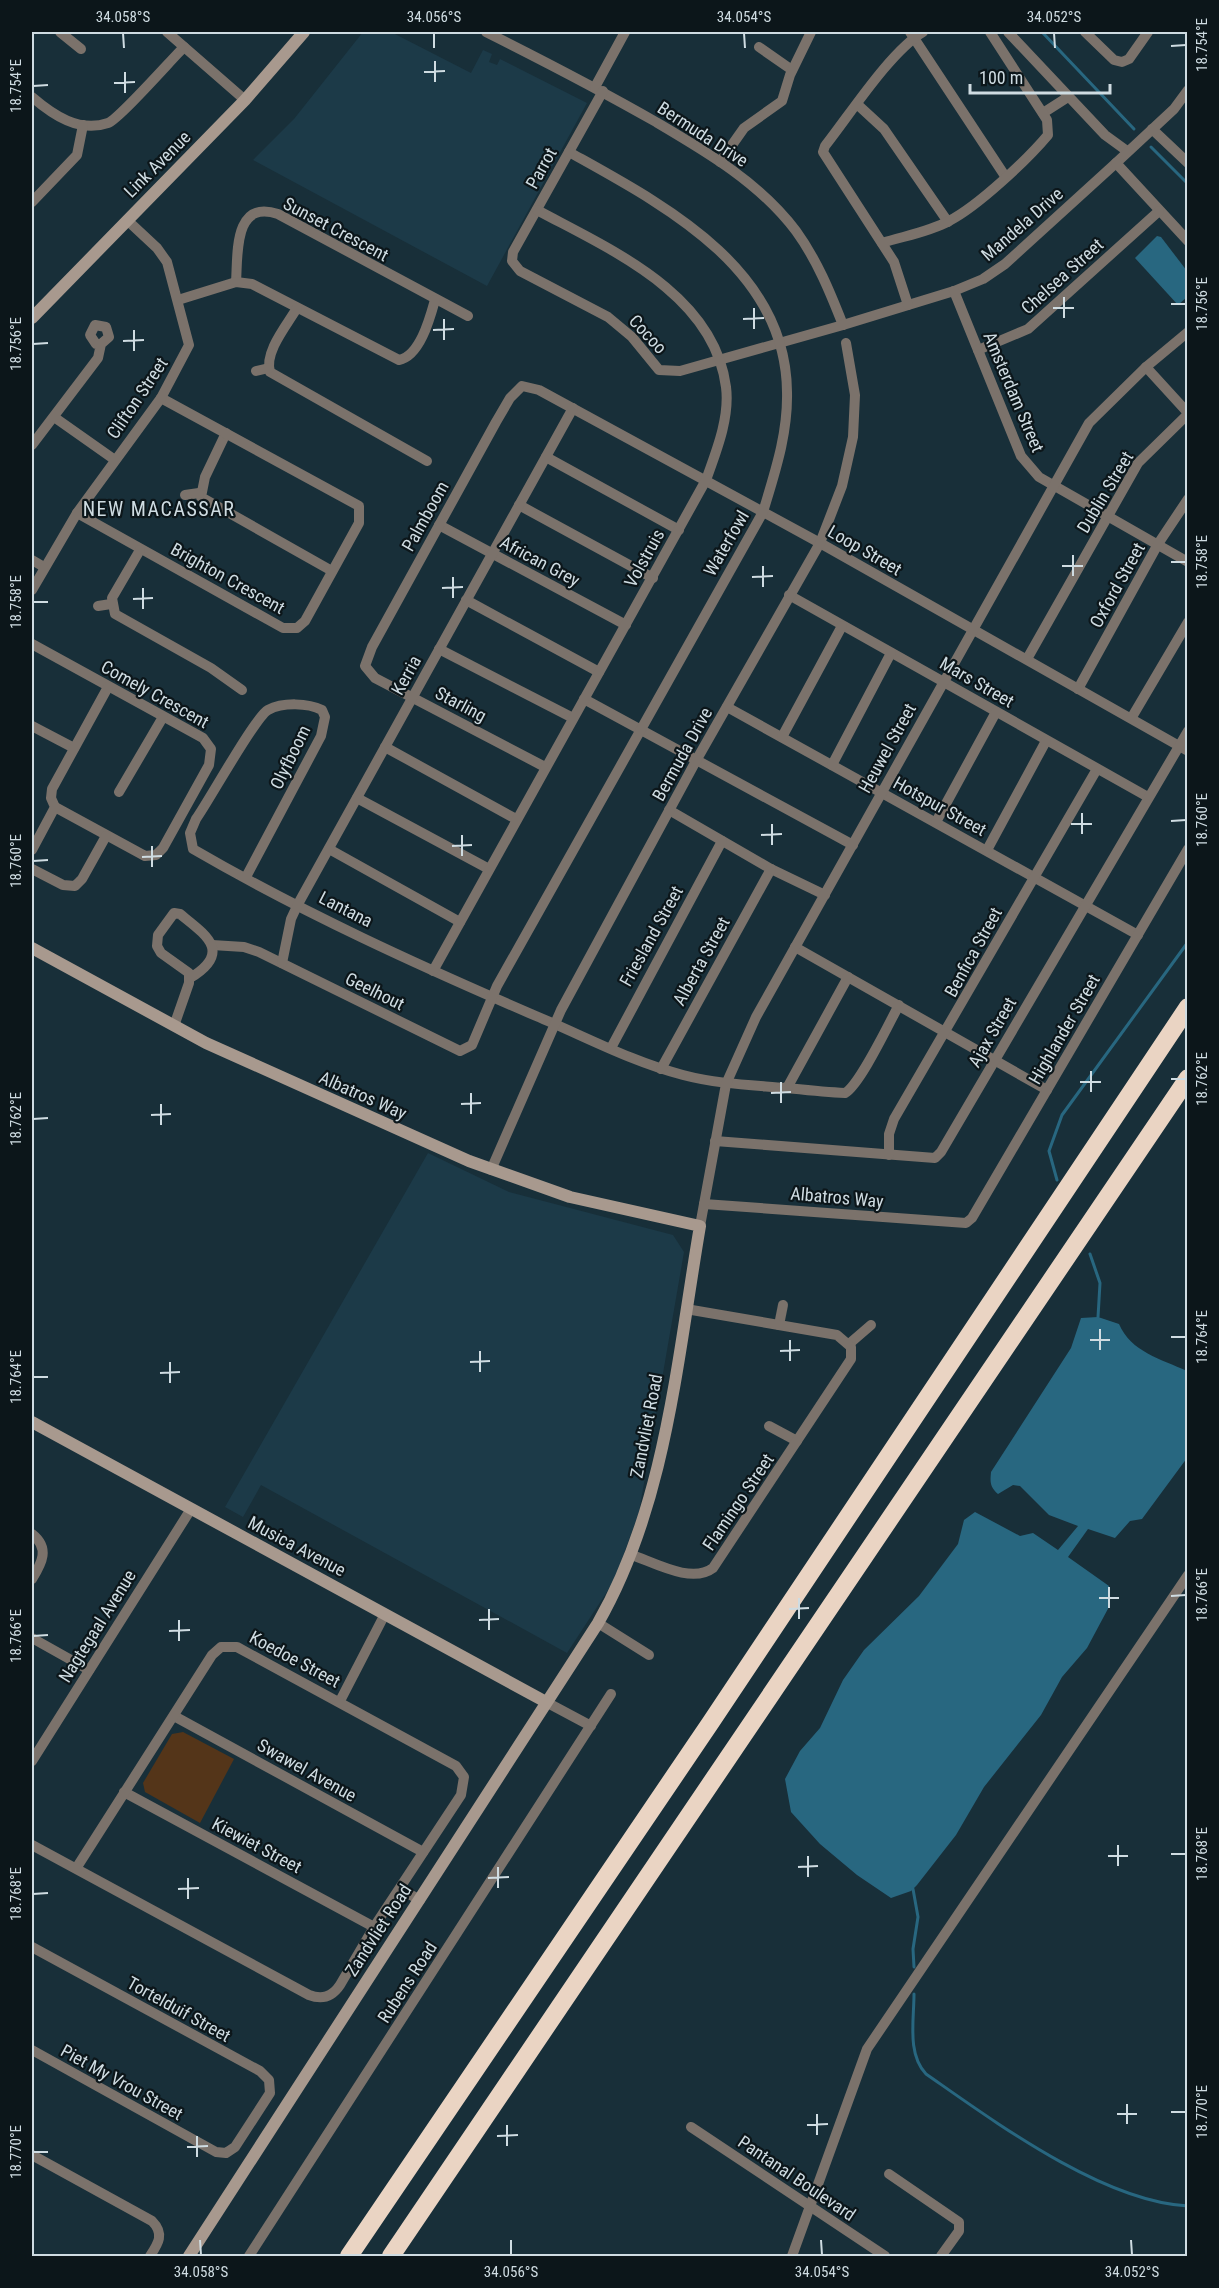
<svg xmlns="http://www.w3.org/2000/svg" width="1219" height="2288" font-family="'Roboto Condensed',sans-serif">
<style>
.built{fill:#1c3a48}
.green{fill:#543519}
.water{fill:#286780}
.lines{fill:none;stroke-linecap:round;stroke-linejoin:round}
.stream{stroke:#286780;stroke-width:3}
.street{stroke:#7b726b;stroke-width:10}
.secondary{stroke:#a8998e;stroke-width:12}
.highway{stroke:#ead4c3;stroke-width:18}
.ticks{fill:none;stroke:#cfdce2;stroke-width:2}
.labels{text-anchor:middle;dominant-baseline:central;stroke-width:4.5;stroke-linejoin:round;paint-order:stroke}
.street-label{font-size:18px;fill:#cfdce2;stroke:#0c161a}
.neighbourhood-label{font-size:20px;letter-spacing:1.5px;fill:#cfdce2;stroke:#0c161a}
.neatline{fill:none;stroke:#cfdce2;stroke-width:2}
.ticks-label{font-size:15px;text-anchor:middle;fill:#cfdce2}
</style>
<rect width="100%" height="100%" fill="#182f39"/>
<!-- built -->
<g class="built">
<polygon points="363,32 391,32 471,73 483,50 492,54 489,62 497,65 500,59 587,103 487,286 253,160 294,119"/>
<polygon points="428,1153 509,1192 673,1235 684,1252 639,1512 614,1581 567,1653 261,1485 243,1517 225,1507"/>
</g>
<!-- green -->
<polygon class="green" points="183,1732 234,1759 200,1823 145,1792 143,1783 172,1734"/>
<!-- water -->
<g class="water">
<polygon points="1157,236 1161,237 1187,271 1187,297 1178,305 1135,258"/>
<path d="M1098,1317L1119,1324C1131,1352 1161,1359 1187,1371V1458L1142,1519L1130,1521L1115,1538L1088,1529L1068,1557L1109,1586L1110,1605L1087,1648L1062,1677L1041,1715L984,1787L956,1835L917,1885L911,1891L891,1898L857,1875L820,1844L791,1812L785,1779L800,1751L820,1728L843,1680L864,1650L919,1596L958,1544L964,1520L975,1512L1020,1536L1033,1533L1058,1550L1078,1526L1049,1515L1020,1486L1013,1485L998,1494C990,1487 990,1482 991,1472L1071,1348L1081,1318Z"/>
</g>
<g class="lines">
<!-- stream -->
<g class="stream">
<polyline points="1042,32 1134,129"/>
<polyline points="1151,147 1188,184"/>
<polyline points="1057,1180 1049,1151 1062,1115 1188,942"/>
<polyline points="1090,1254 1100,1283 1098,1317"/>
<polyline points="913,1889 918,1917 913,1949 914,1967"/>
<path d="M914,1994C914,2020 907,2054 926,2074C995,2122 1103,2202 1188,2206"/>
</g>
<!-- street -->
<g class="street">
<polyline points="60,32 81,49"/>
<polyline points="167,32 245,100"/>
<path d="M486,32C544,61 600,90 656,122C707,152 760,183 796,231C817,260 830,292 843,325"/>
<polyline points="910,32 1005,176"/>
<polyline points="1008,32 1105,135 1127,151"/>
<polyline points="1085,32 1114,60 1122,62 1129,59 1148,32"/>
<polyline points="759,47 792,70"/>
<polyline points="595,87 625,32"/>
<polyline points="603,91 513,252 512,261 520,271 608,317 632,337 659,370 680,371 843,325 954,291 983,279 1005,264 1116,163 1174,109 1188,90"/>
<path d="M32,97C53,115 79,133 108,123C119,119 171,60 184,47"/>
<polyline points="858,105 884,129 948,222"/>
<polyline points="1043,113 1068,97"/>
<polyline points="1152,129 1188,163"/>
<polyline points="720,162 744,128 782,101 790,75 811,32"/>
<polyline points="1116,163 1188,241"/>
<polyline points="32,202 77,155 83,125"/>
<path d="M882,243C904,236 929,232 949,221C978,206 1027,160 1048,135L1047,120L990,32"/>
<path d="M236,282C238,255 233,199 278,214L468,316"/>
<polyline points="954,291 1021,456 1039,477 1188,562"/>
<path d="M178,300L236,282L252,284L399,360C420,356 430,318 435,300"/>
<path d="M908,305L894,262L823,152L825,146C851,113 890,52 923,32"/>
<path d="M297,308C287,325 264,352 270,372L427,461"/>
<polyline points="978,350 1028,329 1159,211"/>
<polyline points="1146,367 1188,413"/>
<polyline points="256,371 269,368"/>
<polyline points="54,417 115,460"/>
<polyline points="226,433 205,477 201,497 332,571"/>
<polyline points="32,445 98,358 101,344 109,337 106,327 95,325 90,335 96,344 101,344"/>
<polyline points="546,457 679,530"/>
<polyline points="185,495 199,493"/>
<polyline points="519,505 653,578"/>
<polyline points="77,513 283,628 297,628 305,621 359,523 359,506 161,398"/>
<polyline points="439,525 626,625"/>
<polyline points="140,550 112,598 115,614 211,668 242,690"/>
<polyline points="32,560 44,567"/>
<polyline points="32,590 77,513 161,398 189,345 167,262 157,248 127,220"/>
<polyline points="789,595 1148,797"/>
<polyline points="466,600 599,672"/>
<polyline points="98,606 111,604"/>
<polyline points="32,644 203,738 211,749 209,765 163,848 156,855 145,856 55,807"/>
<polyline points="439,649 573,718"/>
<polyline points="1027,659 1138,463 1188,414"/>
<polyline points="1078,689 1158,544 1188,499"/>
<polyline points="584,699 853,845"/>
<polyline points="727,707 1138,935"/>
<polyline points="1132,717 1188,622"/>
<polyline points="32,726 74,748"/>
<polyline points="782,737 842,626"/>
<polyline points="385,747 516,819"/>
<polyline points="832,765 891,653"/>
<polyline points="545,767 375,678 365,666 372,647 496,422 510,398 522,386 539,390 820,543 1188,751"/>
<polyline points="119,792 163,717"/>
<polyline points="357,798 489,869"/>
<polyline points="669,810 771,869 825,895"/>
<polyline points="936,822 996,712"/>
<polyline points="329,849 460,922"/>
<polyline points="32,850 55,807 51,798 52,789 108,687"/>
<polyline points="987,850 1046,741"/>
<polyline points="32,869 63,885 75,886 82,879 106,836"/>
<path d="M246,877L321,736L325,717L322,710C308,703 283,702 268,710C255,717 209,801 196,819L190,833L193,849C303,913 420,966 536,1016C584,1036 632,1062 683,1075C717,1084 751,1085 786,1088C806,1090 825,1092 845,1093C860,1085 889,1023 899,1005"/>
<path d="M212,945L244,947L259,952L460,1051L472,1045L497,986L763,512C775,472 788,434 787,392C786,267 662,204 569,152"/>
<polyline points="795,947 1047,1090"/>
<polyline points="282,963 291,919 298,904 573,408"/>
<path d="M433,971L706,480C716,452 730,418 726,387C714,293 609,249 537,210"/>
<path d="M174,1026L189,983V973L161,953L157,946L158,935L174,913L180,914C206,935 233,952 190,978"/>
<polyline points="611,1048 722,841"/>
<polyline points="661,1069 771,869"/>
<polyline points="787,1088 848,977"/>
<polyline points="715,1141 935,1158 941,1152 1188,731"/>
<polyline points="889,1155 889,1134 894,1119 1097,769"/>
<polyline points="491,1170 561,1010 697,759 820,543 842,486 853,437 855,395 846,343"/>
<polyline points="704,1204 966,1223 972,1218 1188,849"/>
<polyline points="700,1226 726,1084 756,1017 1089,423 1146,367 1188,332"/>
<polyline points="779,1325 783,1305"/>
<polyline points="849,1344 871,1325"/>
<polyline points="769,1426 797,1441"/>
<path d="M32,1534C50,1548 42,1563 32,1579"/>
<path d="M632,1555C655,1563 692,1584 713,1568L851,1359V1347L837,1335L686,1309"/>
<polyline points="598,1623 649,1655"/>
<polyline points="32,1638 89,1670"/>
<polyline points="340,1701 385,1614"/>
<polyline points="546,1702 591,1726"/>
<polyline points="174,1716 423,1852"/>
<polyline points="32,1761 191,1509"/>
<polyline points="124,1792 374,1927"/>
<path d="M32,1845L309,1995C322,2000 332,1997 340,1985L374,1927L461,1795L464,1777L456,1766L237,1647H221L212,1655L77,1867"/>
<polyline points="400,1889 420,1900"/>
<polyline points="32,1947 260,2071 269,2080 270,2093 235,2147 226,2153 216,2152 32,2050"/>
<polyline points="691,2127 885,2256"/>
<path d="M32,2155L152,2221C165,2234 158,2244 150,2256"/>
<polyline points="889,2174 959,2222 959,2231 941,2256"/>
<polyline points="249,2256 611,1694"/>
<polyline points="792,2256 867,2049 1188,1575"/>
</g>
<!-- secondary -->
<g class="secondary">
<polyline points="32,318 245,100 304,32"/>
<path d="M32,948L206,1043L469,1161L570,1197L700,1226C677,1360 666,1504 598,1623L189,2256"/>
<polyline points="32,1422 546,1702"/>
</g>
<!-- highway -->
<g class="highway">
<polyline points="349,2256 711,1722 1188,1007"/>
<polyline points="391,2256 1188,1078"/>
</g>
</g>
<!-- ticks -->
<path class="ticks" d="M123,33L124,48M434,33V48M744,33L745,48M1054,33L1055,48M1171,46L1186,45M435,61V82M125,72V93M424,72L445,71M114,83L135,82M33,86L48,85M1064,297V318M1171,304H1186M754,308V329M1053,308H1074M444,319V340M743,319L764,318M134,330V351M433,330L454,329M123,341L144,340M33,344L48,343M1073,555V576M1171,562H1186M763,566V587M1062,566H1083M453,577V598M752,577L773,576M143,588V609M442,588L463,587M133,599L153,598M33,602H48M1082,813V834M1171,821L1186,820M772,824V845M1071,824H1092M462,835V856M761,835L782,834M152,846V867M452,846L472,845M142,857L162,856M33,861L48,860M1091,1071V1092M1171,1079H1186M781,1082V1103M1080,1082H1101M471,1093V1114M771,1093L791,1092M161,1104V1125M461,1104L481,1103M151,1115L171,1114M33,1119L48,1118M1100,1329V1350M1171,1337H1186M790,1340V1361M1090,1340H1110M480,1351V1372M780,1351L800,1350M170,1362V1383M470,1362L490,1361M160,1373L180,1372M33,1377H48M1109,1587V1608M1171,1596L1186,1595M799,1598V1619M1099,1598H1119M489,1609V1630M789,1609L809,1608M179,1620V1641M479,1620L499,1619M169,1631L190,1630M33,1636L48,1635M1118,1845V1866M1171,1854H1186M808,1856V1877M1108,1856H1128M498,1867V1888M798,1867L818,1866M188,1878V1899M488,1878L509,1877M178,1889L199,1888M33,1894L48,1893M1127,2104V2124M1171,2112H1186M817,2114V2135M1117,2114H1137M507,2125V2146M807,2125L828,2124M197,2136V2157M497,2136L518,2135M187,2147L208,2146M33,2152H48M200,2240L201,2255M511,2240V2255M821,2240L822,2255M1131,2240L1132,2255"/>
<g class="labels">
<!-- street labels -->
<g class="street-label">
<text transform="translate(703 134) rotate(33)">Bermuda Drive</text>
<text transform="translate(157 164) rotate(-45)">Link Avenue</text>
<text transform="translate(541 168) rotate(-61)">Parrot</text>
<text transform="translate(1022 224) rotate(-41)">Mandela Drive</text>
<text transform="translate(336 229) rotate(28)">Sunset Crescent</text>
<text transform="translate(1062 276) rotate(-42)">Chelsea Street</text>
<text transform="translate(648 334) rotate(47)">Cocoo</text>
<text transform="translate(1014 392) rotate(67)">Amsterdam Street</text>
<text transform="translate(137 398) rotate(-56)">Clifton Street</text>
<text transform="translate(1105 492) rotate(-59)">Dublin Street</text>
<text transform="translate(425 516) rotate(-61)">Palmboom</text>
<text transform="translate(726 543) rotate(-60)">Waterfowl</text>
<text transform="translate(865 550) rotate(30)">Loop Street</text>
<text transform="translate(644 558) rotate(-61)">Volstruis</text>
<text transform="translate(540 561) rotate(28)">African Grey</text>
<text transform="translate(228 578) rotate(29)">Brighton Crescent</text>
<text transform="translate(1117 585) rotate(-61)">Oxford Street</text>
<text transform="translate(406 675) rotate(-61)">Kerria</text>
<text transform="translate(977 682) rotate(30)">Mars Street</text>
<text transform="translate(155 694) rotate(29)">Comely Crescent</text>
<text transform="translate(461 704) rotate(28)">Starling</text>
<text transform="translate(887 748) rotate(-61)">Heuwel Street</text>
<text transform="translate(682 754) rotate(-61)">Bermuda Drive</text>
<text transform="translate(290 757) rotate(-64)">Olyfboom</text>
<text transform="translate(940 806) rotate(29)">Hotspur Street</text>
<text transform="translate(346 909) rotate(27)">Lantana</text>
<text transform="translate(651 936) rotate(-61)">Friesland Street</text>
<text transform="translate(973 952) rotate(-61)">Benfica Street</text>
<text transform="translate(701 961) rotate(-61)">Alberta Street</text>
<text transform="translate(375 991) rotate(26)">Geelhout</text>
<text transform="translate(1064 1029) rotate(-60)">Highlander Street</text>
<text transform="translate(992 1032) rotate(-60)">Ajax Street</text>
<text transform="translate(363 1095) rotate(24)">Albatros Way</text>
<text transform="translate(837 1197) rotate(5)">Albatros Way</text>
<text transform="translate(646 1426) rotate(-79)">Zandvliet Road</text>
<text transform="translate(738 1502) rotate(-56)">Flamingo Street</text>
<text transform="translate(297 1546) rotate(28)">Musica Avenue</text>
<text transform="translate(97 1626) rotate(-58)">Nagtegaal Avenue</text>
<text transform="translate(295 1659) rotate(28)">Koedoe Street</text>
<text transform="translate(307 1770) rotate(29)">Swawel Avenue</text>
<text transform="translate(257 1845) rotate(28)">Kiewiet Street</text>
<text transform="translate(378 1930) rotate(-57)">Zandvliet Road</text>
<text transform="translate(407 1982) rotate(-57)">Rubens Road</text>
<text transform="translate(179 2009) rotate(29)">Tortelduif Street</text>
<text transform="translate(122 2082) rotate(29)">Piet My Vrou Street</text>
<text transform="translate(797 2178) rotate(34)">Pantanal Boulevard</text>
</g>
<!-- neighbourhood labels -->
<g class="neighbourhood-label">
<text x="159" y="509">NEW MACASSAR</text>
</g>
</g>
<!-- border -->
<rect width="1219" height="2288" fill="none" stroke="#0c161a" stroke-width="66"/>
<!-- scale -->
<path d="M970 84v9h140v-9" fill="none" stroke="#cfdce2" stroke-width="3"/>
<text x="979" y="84" font-size="18" fill="#cfdce2" stroke="#0c161a" stroke-width="4.5" paint-order="stroke">100 m</text>
<rect x="33" y="33" width="1153" height="2222" class="neatline"/>
<g class="ticks-label">
<text x="123" y="22">34.058°S</text>
<text x="434" y="22">34.056°S</text>
<text x="744" y="22">34.054°S</text>
<text x="1054" y="22">34.052°S</text>
<text transform="translate(1202 45) rotate(-90)" y="5">18.754°E</text>
<text transform="translate(16 86) rotate(-90)" y="5">18.754°E</text>
<text transform="translate(1202 304) rotate(-90)" y="5">18.756°E</text>
<text transform="translate(16 344) rotate(-90)" y="5">18.756°E</text>
<text transform="translate(1202 562) rotate(-90)" y="5">18.758°E</text>
<text transform="translate(16 602) rotate(-90)" y="5">18.758°E</text>
<text transform="translate(1202 820) rotate(-90)" y="5">18.760°E</text>
<text transform="translate(16 861) rotate(-90)" y="5">18.760°E</text>
<text transform="translate(1202 1079) rotate(-90)" y="5">18.762°E</text>
<text transform="translate(16 1119) rotate(-90)" y="5">18.762°E</text>
<text transform="translate(1202 1337) rotate(-90)" y="5">18.764°E</text>
<text transform="translate(16 1377) rotate(-90)" y="5">18.764°E</text>
<text transform="translate(1202 1595) rotate(-90)" y="5">18.766°E</text>
<text transform="translate(16 1636) rotate(-90)" y="5">18.766°E</text>
<text transform="translate(1202 1854) rotate(-90)" y="5">18.768°E</text>
<text transform="translate(16 1894) rotate(-90)" y="5">18.768°E</text>
<text transform="translate(1202 2112) rotate(-90)" y="5">18.770°E</text>
<text transform="translate(16 2152) rotate(-90)" y="5">18.770°E</text>
<text x="201" y="2277">34.058°S</text>
<text x="511" y="2277">34.056°S</text>
<text x="822" y="2277">34.054°S</text>
<text x="1132" y="2277">34.052°S</text>
</g>
</svg>
